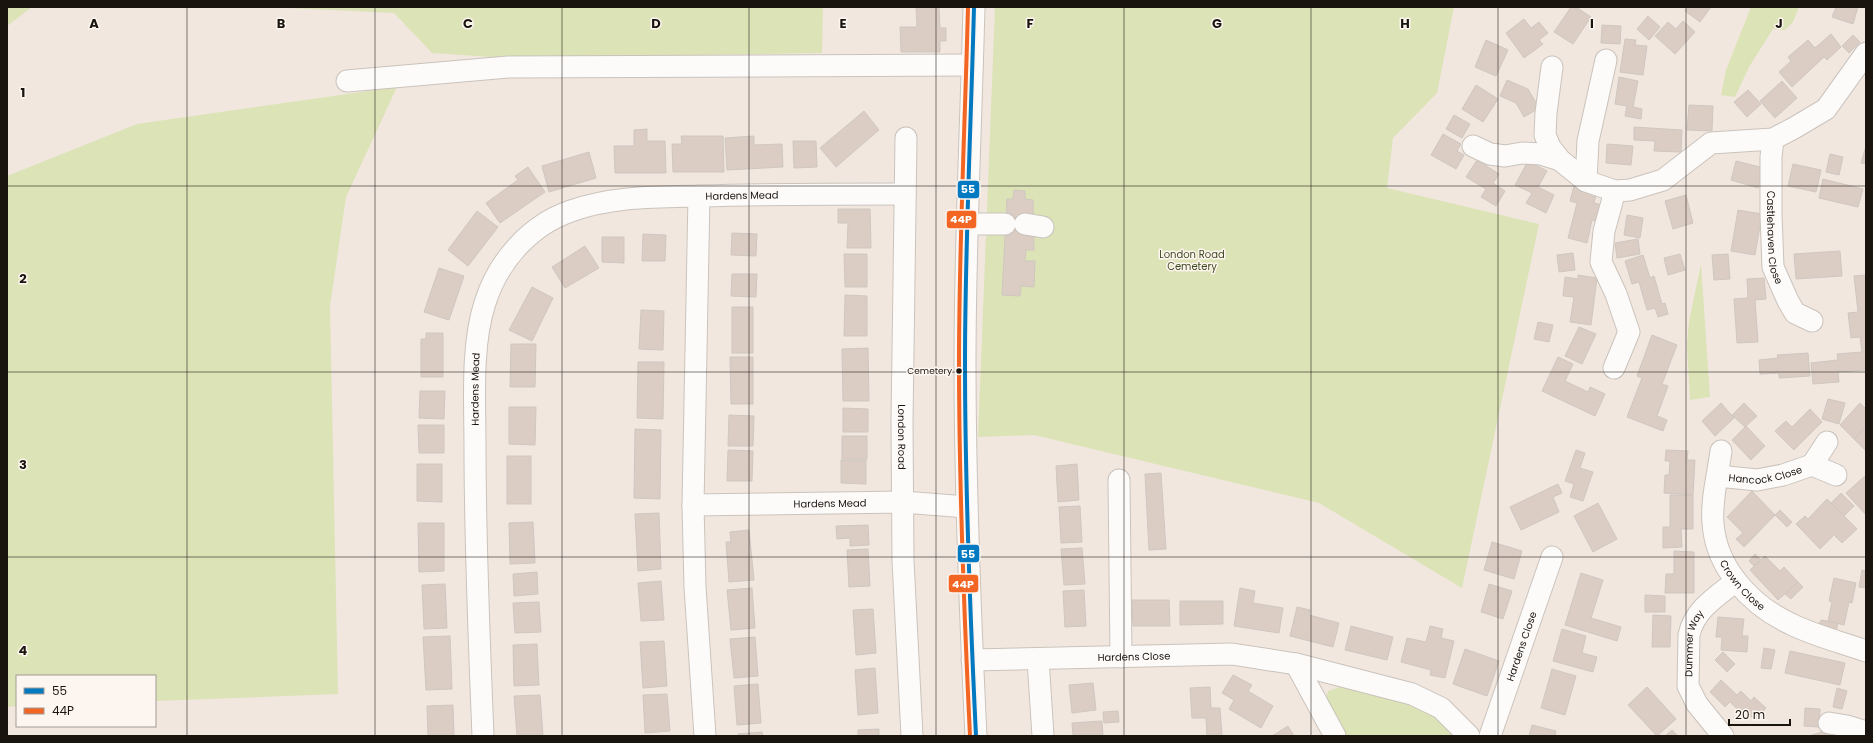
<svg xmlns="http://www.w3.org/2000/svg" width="1873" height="743" font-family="Poppins,sans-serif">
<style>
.green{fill:#dce3b6}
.building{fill:#dbcdc3;stroke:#cfc7c1}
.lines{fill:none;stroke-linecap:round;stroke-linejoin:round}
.minor-casing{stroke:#cac3bc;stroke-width:23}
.minor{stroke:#fdfbfa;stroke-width:21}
.bus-1-casing{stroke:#fdf5ef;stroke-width:7}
.bus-2-casing{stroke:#fdf5ef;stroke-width:7}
.bus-1{stroke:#0279c1;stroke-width:4}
.bus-2{stroke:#f26522;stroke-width:4}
.grid{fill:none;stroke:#1a140f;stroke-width:1;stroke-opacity:0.55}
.bus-dot{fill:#1a140f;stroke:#fdf5ef;stroke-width:1.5}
.labels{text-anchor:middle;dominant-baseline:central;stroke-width:3;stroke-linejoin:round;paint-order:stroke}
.bus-label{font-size:9px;fill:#1a140f;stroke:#fdf5ef;text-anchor:end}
.street-label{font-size:10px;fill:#1a140f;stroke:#fdf5ef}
.park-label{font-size:10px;fill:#3d471f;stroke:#fdf5ef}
.grid-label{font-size:13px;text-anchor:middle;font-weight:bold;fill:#1a140f;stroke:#fdf5ef;stroke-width:3;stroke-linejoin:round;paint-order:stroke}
.line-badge{stroke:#fdf5ef;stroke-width:1.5}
.badge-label{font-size:11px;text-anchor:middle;font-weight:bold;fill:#fff}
</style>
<rect width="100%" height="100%" fill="#f1e7df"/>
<!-- green -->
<g class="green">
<polygon points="7,7 32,7 7,26"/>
<polygon points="267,7 823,7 822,53 507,58 432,53 394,13"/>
<polygon points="995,7 1454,7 1437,93 1393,138 1387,188 1539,224 1462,588 1319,503 1034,435 978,437"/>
<polygon points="1751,7 1799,7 1793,22 1785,30 1773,29 1749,67 1735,97 1721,95 1726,70"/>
<polygon points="397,87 346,197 330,306 338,694 155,701 155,676 17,676 17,706 7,707 7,176 137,124"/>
<polygon points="1701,264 1710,397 1690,400 1687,345 1689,321"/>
<path d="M1340,687C1375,696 1432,703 1453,736H1344L1325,701L1328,691Z"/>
</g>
<!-- building -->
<g class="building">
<polygon points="916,7 939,7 940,28 946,28 946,41 940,41 940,52 901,52 900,27 917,27"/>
<polygon points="1571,7 1576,7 1591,17 1573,44 1554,32"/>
<polygon points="1688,7 1711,7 1700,22 1685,11"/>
<polygon points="1836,7 1858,7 1853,24 1832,17"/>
<polygon points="1648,16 1660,27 1649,40 1637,29"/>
<polygon points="1524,19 1531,28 1539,22 1548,33 1539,40 1543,44 1524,58 1506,33"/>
<polygon points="1683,21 1695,32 1675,54 1655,36 1668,22 1676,29"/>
<polygon points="1602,25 1621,26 1620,44 1601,43"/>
<polygon points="1831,34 1841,47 1827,60 1824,57 1792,87 1779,72 1791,61 1788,57 1808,40 1815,48"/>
<polygon points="1853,35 1860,42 1849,53 1842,46"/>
<polygon points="1625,39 1636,40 1635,45 1647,46 1643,75 1620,72"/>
<polygon points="1486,40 1508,50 1496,76 1475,67"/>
<polygon points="1619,77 1638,81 1633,107 1642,109 1641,119 1625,116 1627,106 1615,104"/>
<polygon points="1507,80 1528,89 1539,108 1524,117 1516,103 1500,96"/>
<polygon points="1782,81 1797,98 1775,118 1760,101"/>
<polygon points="1476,85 1498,99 1483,122 1462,109"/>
<polygon points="1748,90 1761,104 1747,117 1734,102"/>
<polygon points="1689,105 1713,106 1712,131 1687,130"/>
<polygon points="864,111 879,130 836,167 820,148"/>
<polygon points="1454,115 1470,124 1462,138 1446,129"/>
<polygon points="1634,127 1682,130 1681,152 1654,151 1655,141 1634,140"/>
<polygon points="647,129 647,141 665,141 666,173 615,173 614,146 634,146 634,130"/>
<polygon points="1443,134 1461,144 1457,151 1464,155 1456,169 1431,155"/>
<polygon points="681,136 723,136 724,172 673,172 672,144 682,144"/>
<polygon points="754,136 754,145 782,144 783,167 727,170 725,138"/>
<polygon points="793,141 816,141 817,167 794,168"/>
<polygon points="1607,144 1633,146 1631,165 1606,163"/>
<polygon points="1866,146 1866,164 1861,163"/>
<polygon points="589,152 596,178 549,192 542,166"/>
<polygon points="1830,154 1843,157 1839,175 1826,172"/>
<polygon points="1477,160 1499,174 1493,183 1505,191 1496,206 1481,197 1486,189 1466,177"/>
<polygon points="1528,161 1547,171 1538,187 1554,195 1546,213 1526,203 1532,193 1515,185"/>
<polygon points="1736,161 1764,168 1758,188 1731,180"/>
<polygon points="1793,164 1821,170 1816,192 1788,186"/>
<polygon points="528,167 545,192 500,223 486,203 518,180 515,176"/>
<polygon points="1823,179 1863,189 1858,207 1819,198"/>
<polygon points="1574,186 1597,192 1594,203 1602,205 1598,222 1592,220 1587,243 1568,238 1577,203 1570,201"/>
<polygon points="1014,190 1025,191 1025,199 1033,200 1034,250 1026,250 1025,261 1035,261 1034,287 1021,286 1020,296 1002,295 1007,199 1013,199"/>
<polygon points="1686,195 1693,223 1673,229 1665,201"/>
<polygon points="838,209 870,209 871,248 847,248 848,223 838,223"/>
<polygon points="1738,210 1762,214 1755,255 1731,251"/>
<polygon points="477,211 498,227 468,266 448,250"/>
<polygon points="1627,215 1643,218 1640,238 1624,235"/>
<polygon points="732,233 757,234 756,256 731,255"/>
<polygon points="643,234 666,235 665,261 642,261"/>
<polygon points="602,237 624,237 624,263 602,262"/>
<polygon points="1638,239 1640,254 1617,258 1615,243"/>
<polygon points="585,246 599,268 565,288 552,267"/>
<polygon points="1840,251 1842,276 1796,279 1794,254"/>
<polygon points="1573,253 1575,270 1559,272 1557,255"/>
<polygon points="844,254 867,254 867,287 845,287"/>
<polygon points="1680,254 1685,270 1668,275 1664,258"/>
<polygon points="1728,254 1730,279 1714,280 1712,255"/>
<polygon points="1643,255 1650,278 1654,276 1662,304 1665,303 1668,314 1658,317 1655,308 1647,310 1639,282 1632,284 1625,261"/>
<polygon points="439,268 464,276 449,320 424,312"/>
<polygon points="732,274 757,274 756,297 731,296"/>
<polygon points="1578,275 1597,278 1591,325 1570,322 1574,297 1563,296 1565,277 1578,279"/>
<polygon points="1866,275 1866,370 1838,372 1839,382 1813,384 1811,363 1838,360 1837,354 1862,352 1860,337 1851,338 1848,313 1858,312 1854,276"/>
<polygon points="1764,278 1766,299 1755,300 1758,342 1737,343 1734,299 1748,298 1747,279"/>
<polygon points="532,287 553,298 532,341 509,330"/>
<polygon points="845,295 867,296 867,336 844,336"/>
<rect x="732" y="307" width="21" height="46"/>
<polygon points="641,310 664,311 663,350 639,349"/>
<polygon points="1538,322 1553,325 1549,342 1534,339"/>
<polygon points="1579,327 1596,334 1582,364 1565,356"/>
<polygon points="426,333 443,333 443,377 421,377 421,339 426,339"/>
<polygon points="1652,335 1677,345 1662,384 1668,386 1657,416 1667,420 1663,431 1627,417 1642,378 1637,376"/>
<polygon points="511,344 536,344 535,387 510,387"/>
<polygon points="868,348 869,401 843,401 842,349"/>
<polygon points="1808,353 1810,376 1779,378 1779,373 1760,374 1759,360 1778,358 1777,355"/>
<polygon points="730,357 753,357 753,404 731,404"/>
<polygon points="1558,357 1573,364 1565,381 1588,392 1590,387 1605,394 1595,416 1542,391"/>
<polygon points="638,362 664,362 663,419 637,418"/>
<polygon points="420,391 445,391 444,419 419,418"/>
<polygon points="1828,399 1845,403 1839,424 1822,419"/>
<polygon points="1721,403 1734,418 1715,436 1702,421"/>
<polygon points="1744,403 1757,416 1745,427 1732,415"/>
<polygon points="1860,403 1866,409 1866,426 1854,439 1840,425"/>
<polygon points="509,407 536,407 535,445 509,444"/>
<polygon points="843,408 868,409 868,432 843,432"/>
<polygon points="1810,409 1822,422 1794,450 1775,431 1786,421 1792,427"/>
<polygon points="729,415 754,416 753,446 728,446"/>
<polygon points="418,425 444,425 444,453 419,453"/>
<polygon points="1746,426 1765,446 1751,460 1732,440"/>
<polygon points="1866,426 1866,451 1854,439"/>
<polygon points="635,429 661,430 660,499 634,498"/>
<rect x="842" y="436" width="25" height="23"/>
<polygon points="728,450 753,451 752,481 727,481"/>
<polygon points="1576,450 1585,453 1580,468 1593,472 1583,501 1570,497 1574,484 1565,481"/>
<polygon points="1666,450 1688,451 1687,460 1695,460 1693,495 1664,493 1665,475 1669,475 1670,461 1665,461"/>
<rect x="507" y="456" width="24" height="48"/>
<polygon points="841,460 866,460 866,484 841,483"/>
<polygon points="417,464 442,464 442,502 417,501"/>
<polygon points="1077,464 1079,500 1058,502 1056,466"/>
<polygon points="1161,473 1166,549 1149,550 1145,474"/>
<polygon points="1866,475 1866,515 1846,493"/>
<polygon points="1558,484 1562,493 1553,497 1559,512 1521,530 1510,507"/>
<polygon points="1752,491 1775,515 1744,547 1736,539 1743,533 1727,517"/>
<polygon points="1841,493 1854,506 1844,516 1831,503"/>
<polygon points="1670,495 1693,495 1693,529 1681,529 1682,547 1663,548 1663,527 1670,527"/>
<polygon points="1827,499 1857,529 1842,543 1834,535 1820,549 1796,524 1805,516 1808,519"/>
<polygon points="1598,503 1617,539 1593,552 1574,516"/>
<polygon points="1080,506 1082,542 1061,543 1059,507"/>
<polygon points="1780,510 1792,522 1787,527 1775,515"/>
<polygon points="659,513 661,569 638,571 635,514"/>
<polygon points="533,522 535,563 510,564 509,523"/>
<polygon points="418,523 444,523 444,571 419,572"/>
<polygon points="868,525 869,545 850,546 850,538 837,539 836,526"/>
<polygon points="749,530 754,580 729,582 726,542 731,542 730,532"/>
<polygon points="1492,542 1522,551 1514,579 1484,570"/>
<polygon points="1082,548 1085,584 1064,585 1061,549"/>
<polygon points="868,549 870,586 849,587 847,550"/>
<polygon points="1674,551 1694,552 1694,593 1665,593 1666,574 1674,574"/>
<polygon points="1755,554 1761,560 1754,566 1749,561"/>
<polygon points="1765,556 1780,571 1784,567 1798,582 1778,600 1750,570"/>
<polygon points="1862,570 1866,571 1866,588 1859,587"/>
<polygon points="537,572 538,594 514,596 513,574"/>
<polygon points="1581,573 1603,580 1591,618 1621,627 1617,641 1565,625"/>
<polygon points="1834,578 1856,583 1852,603 1849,602 1844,625 1828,621 1832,602 1829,601"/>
<polygon points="661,581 664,620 641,621 638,583"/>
<polygon points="1798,582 1803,587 1791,599 1785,594"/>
<polygon points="445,584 447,628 424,629 422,585"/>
<polygon points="1489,584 1512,591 1503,619 1481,612"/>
<polygon points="752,588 755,628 731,630 727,590"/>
<polygon points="1240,588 1255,591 1253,603 1283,608 1279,633 1234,626"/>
<polygon points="1084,590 1086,626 1065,627 1063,591"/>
<polygon points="1645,595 1665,596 1665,612 1645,612"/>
<polygon points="1132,600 1169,600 1170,626 1133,626"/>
<polygon points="1180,601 1223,601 1223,624 1180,625"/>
<polygon points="539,602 541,632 515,633 513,603"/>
<polygon points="1297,607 1310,610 1309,615 1339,623 1333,647 1290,636"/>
<polygon points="873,609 876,653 856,655 853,610"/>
<polygon points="1653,615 1671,616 1670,647 1652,647"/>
<polygon points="1718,617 1744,619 1742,636 1748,636 1747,652 1721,650 1722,637 1716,637"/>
<polygon points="1821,620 1838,623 1836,632 1818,627"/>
<polygon points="1351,626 1393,637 1387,660 1345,650"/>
<polygon points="1430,626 1443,629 1441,638 1454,641 1445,678 1430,675 1431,670 1401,662 1407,638 1426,642"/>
<polygon points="1562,629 1586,636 1582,653 1597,657 1593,672 1553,661"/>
<polygon points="450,636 452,689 426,690 423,637"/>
<polygon points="755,637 758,676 734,678 730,639"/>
<polygon points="664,641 667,686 643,688 640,642"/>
<polygon points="537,644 539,685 514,686 513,645"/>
<polygon points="1764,648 1775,650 1771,669 1761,668"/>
<polygon points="1465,649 1499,661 1487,696 1453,684"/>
<polygon points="1790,651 1845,663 1840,685 1785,673"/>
<polygon points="1723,652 1735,664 1727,672 1715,660"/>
<polygon points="875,668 878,713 858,715 855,670"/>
<polygon points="1552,669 1576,676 1565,715 1541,708"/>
<polygon points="1233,675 1252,685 1248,691 1273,706 1261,728 1229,709 1234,700 1222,693"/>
<polygon points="1721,680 1737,695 1741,691 1751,701 1754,697 1766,708 1755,720 1743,709 1740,712 1730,702 1725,707 1710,692"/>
<polygon points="1093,683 1096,710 1072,713 1069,685"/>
<polygon points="758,684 761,723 737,725 734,686"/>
<polygon points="1210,687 1211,708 1220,708 1222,736 1207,736 1206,718 1192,718 1190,688"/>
<polygon points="1647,687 1676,719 1657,736 1628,705"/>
<polygon points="1837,688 1847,691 1842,709 1833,707"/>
<polygon points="667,694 670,731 645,733 643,695"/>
<polygon points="540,695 543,736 517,736 514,696"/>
<polygon points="453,705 454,736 428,736 427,706"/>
<polygon points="1805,708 1820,709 1819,727 1804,726"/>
<polygon points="1118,711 1119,722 1104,723 1103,712"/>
<polygon points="1102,721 1103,736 1073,736 1072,723"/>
<polygon points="1532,725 1556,731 1555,736 1529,736"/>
<polygon points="1288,726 1294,736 1272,736"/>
<polygon points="879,729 879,736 858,736 858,730"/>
<polygon points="1672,730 1678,736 1665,736"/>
<polygon points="1828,730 1830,736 1809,736"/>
<polygon points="762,732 763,736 738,736 738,734"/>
</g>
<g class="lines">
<!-- minor casing -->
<g class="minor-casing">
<g id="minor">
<path d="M974,7C971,125 965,244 965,362C965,487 970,612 976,736"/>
<polyline points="1552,67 1546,113 1545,135 1550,147 1560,160 1586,181 1615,191 1630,190 1663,180 1711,143 1773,139 1794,128 1826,109 1866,53"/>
<polyline points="347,81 508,67 972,65"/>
<path id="s1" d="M906,138L902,422L903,561L912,736"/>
<path id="s2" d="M1773,139L1771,157V214L1773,267L1788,301L1795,313L1812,321"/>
<polyline points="1473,146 1490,154 1505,156 1522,153 1541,154 1560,160"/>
<polyline points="1586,181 1588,141 1606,60"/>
<polyline points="699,196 693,505 695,587 705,736"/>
<polyline points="966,224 1005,224"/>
<polyline points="1025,224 1043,227"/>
<polyline points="1614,368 1629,332 1616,294 1601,262 1604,231 1615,191"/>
<path id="s3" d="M1721,451C1718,474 1711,500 1713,523C1716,569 1752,606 1791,624C1815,636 1841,642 1866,651"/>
<polyline points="1812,465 1836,475"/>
<path id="s4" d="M1718,476L1757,480L1783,475L1812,465L1827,442"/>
<polyline points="1119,480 1121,657"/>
<path id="s5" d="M693,505L903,502L967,507"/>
<polyline points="1038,659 1043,736"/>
<path id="s6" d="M972,660L1232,654L1296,664L1412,694L1441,708L1469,736"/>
<polyline points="1296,664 1335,736"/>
<polyline points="1829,723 1847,726 1866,732"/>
<path id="s7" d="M483,736C479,639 475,543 475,447C475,402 471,345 485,303C498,261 530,225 571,211C613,196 658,197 701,196C769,194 837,194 905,194"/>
<path id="s8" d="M1490,736L1552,557"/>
<path id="s9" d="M1723,736L1697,704L1688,686L1689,635C1694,610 1717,596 1736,581"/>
</g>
</g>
<!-- minor -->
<use href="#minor" class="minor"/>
<!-- bus-1 casing -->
<g class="bus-1-casing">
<path id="bus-1" d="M974,7C971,125 965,244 965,362C965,487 970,612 976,736"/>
</g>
<!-- bus-2 casing -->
<g class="bus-2-casing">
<path id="bus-2" d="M968,7C965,125 959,244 959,362C959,487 964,612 970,736"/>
</g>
<!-- bus-1 -->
<use href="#bus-1" class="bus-1"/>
<!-- bus-2 -->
<use href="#bus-2" class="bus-2"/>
</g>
<!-- grid -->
<path class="grid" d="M187,7V736M375,7V736M562,7V736M749,7V736M936,7V736M1124,7V736M1311,7V736M1498,7V736M1686,7V736M7,186H1866M7,372H1866M7,557H1866"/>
<!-- markers -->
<circle class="bus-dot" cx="959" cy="371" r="3.5"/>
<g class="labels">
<!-- bus labels -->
<g class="bus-label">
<text x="952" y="371">Cemetery</text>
</g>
<!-- street labels -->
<g class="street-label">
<text stroke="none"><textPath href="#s7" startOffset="737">Hardens Mead</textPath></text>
<text stroke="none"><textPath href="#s2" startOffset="99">Castlehaven Close</textPath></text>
<text stroke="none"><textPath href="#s7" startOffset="347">Hardens Mead</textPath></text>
<text stroke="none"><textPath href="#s1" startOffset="299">London Road</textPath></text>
<text stroke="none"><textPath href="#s4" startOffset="48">Hancock Close</textPath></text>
<text stroke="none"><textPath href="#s5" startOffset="137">Hardens Mead</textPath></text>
<text stroke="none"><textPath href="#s3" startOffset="143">Crown Close</textPath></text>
<text stroke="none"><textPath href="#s9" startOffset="105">Dummer Way</textPath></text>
<text stroke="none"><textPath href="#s8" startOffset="95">Hardens Close</textPath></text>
<text stroke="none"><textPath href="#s6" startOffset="162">Hardens Close</textPath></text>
</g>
<!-- park labels -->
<g class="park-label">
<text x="1192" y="254">London Road<tspan x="1192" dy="12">Cemetery</tspan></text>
</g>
</g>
<g class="grid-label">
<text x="94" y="28">A</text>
<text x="281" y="28">B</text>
<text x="468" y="28">C</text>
<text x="656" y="28">D</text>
<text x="843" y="28">E</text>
<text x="1030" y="28">F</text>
<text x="1217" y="28">G</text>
<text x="1405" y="28">H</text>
<text x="1592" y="28">I</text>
<text x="1779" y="28">J</text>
<text x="23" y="97">1</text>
<text x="23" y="283">2</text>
<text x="23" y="469">3</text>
<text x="23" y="655">4</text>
</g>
<g class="line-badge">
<rect x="957" y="180" width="23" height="19" rx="4" fill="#0279c1"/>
<rect x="946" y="210" width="31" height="19" rx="4" fill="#f26522"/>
<rect x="957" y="544" width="23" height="19" rx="4" fill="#0279c1"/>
<rect x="948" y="574" width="31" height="19" rx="4" fill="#f26522"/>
</g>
<g class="badge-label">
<text x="968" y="193">55</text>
<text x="961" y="223">44P</text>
<text x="968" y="558">55</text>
<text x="963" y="588">44P</text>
</g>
<!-- border -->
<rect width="1873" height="743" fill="none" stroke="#1a140f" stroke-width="16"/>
<!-- legend -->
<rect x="16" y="675" width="140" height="52" fill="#fdf5ef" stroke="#a29b95"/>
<rect x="24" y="688" width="20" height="6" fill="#0279c1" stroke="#a29b95"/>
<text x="52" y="695" font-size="12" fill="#1a140f">55</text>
<rect x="24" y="708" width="20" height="6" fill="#f26522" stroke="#a29b95"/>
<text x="52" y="715" font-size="12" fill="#1a140f">44P</text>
<!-- scale -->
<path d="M1729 719v6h61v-6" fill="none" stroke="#1a140f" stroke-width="2"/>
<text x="1735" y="719" font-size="12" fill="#1a140f" stroke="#fdf5ef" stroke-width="3" paint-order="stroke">20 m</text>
</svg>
